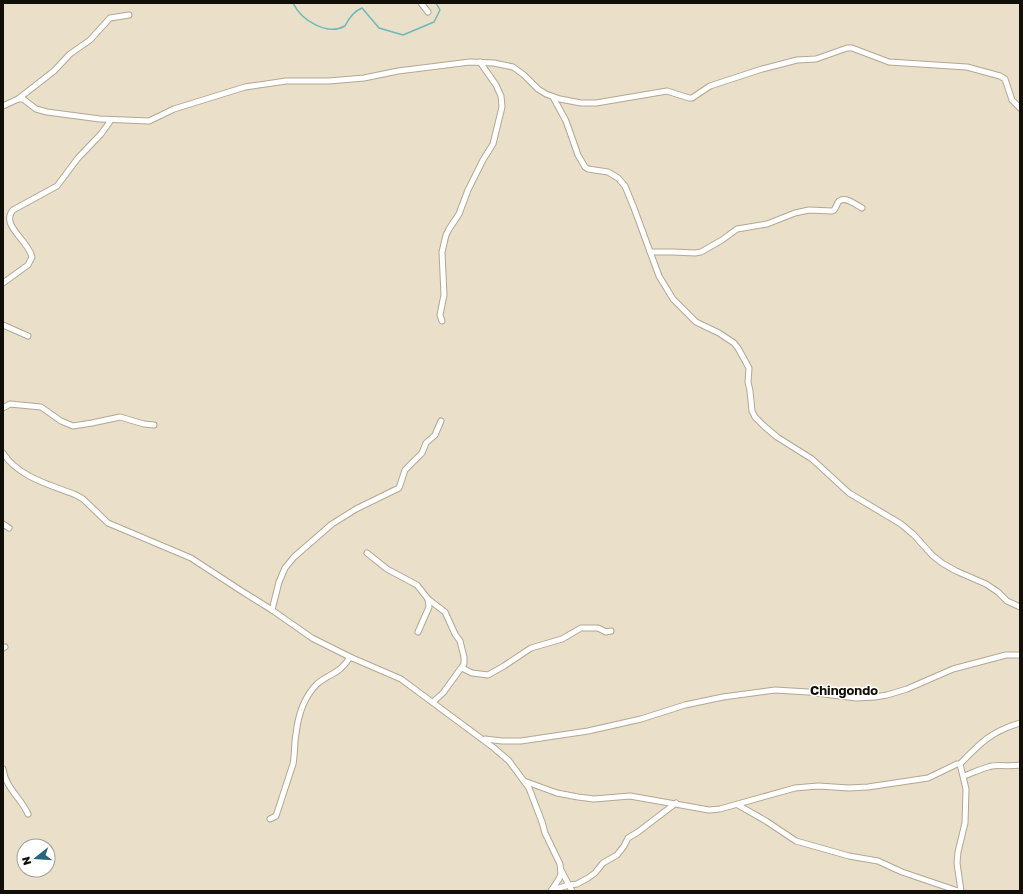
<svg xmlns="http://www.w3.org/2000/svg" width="1023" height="894" font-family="'Golos Text',sans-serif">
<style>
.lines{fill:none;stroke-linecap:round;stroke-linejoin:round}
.stream{stroke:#6cb9ba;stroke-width:1.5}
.minor-casing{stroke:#b2a792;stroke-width:7}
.minor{stroke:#fff;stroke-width:5}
.labels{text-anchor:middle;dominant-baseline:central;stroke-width:3;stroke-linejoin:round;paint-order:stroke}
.quarter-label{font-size:13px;font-weight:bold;fill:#110d07;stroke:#fff}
</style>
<rect width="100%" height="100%" fill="#eadfc9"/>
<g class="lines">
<!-- stream -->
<path class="stream" d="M293,3C301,20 327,36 345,26C349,18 354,11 362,8L379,28L403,35L434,22L440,10L436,3"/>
<!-- minor casing -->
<g class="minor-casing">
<g id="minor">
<polyline points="421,3 428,12"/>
<polyline points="553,97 566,121 578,155 585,167 588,169 608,172 618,178 625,186 634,208 659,276 673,299 696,322 719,333 734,343 738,348 749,368 748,382 750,391 752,411 755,417 764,426 777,437 812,459 849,493 901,524 914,535 932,555 942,563 956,571 986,584 998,592 1007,601 1020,607"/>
<polyline points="18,99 54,71 70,54 90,40 110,18 129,15"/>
<polyline points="3,106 18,99 23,99 36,109 47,112 100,119 149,121 174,109 245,87 286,81 329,81 364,78 398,71 470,62 494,63 513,67 524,75 538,89 546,94 560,99 581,103 596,103 667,91 689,98 692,98 710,86 762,69 797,60 816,59 847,48 852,48 889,62 967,67 1000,76 1005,79 1012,100 1020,108"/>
<path d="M650,252H673L695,253L701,252L722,240L737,229L767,224L795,213L809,210L832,211L834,210C836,208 837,203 839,201C846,196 856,205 862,208"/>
<path d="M3,283L28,265L32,257C28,240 0,225 13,210L57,186L78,158L101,134L111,120"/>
<polyline points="442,321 440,315 444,295 442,252 446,235 449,229 459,214 468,190 483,160 493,144 502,107 501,96 496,85 480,62"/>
<polyline points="3,325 28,336"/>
<polyline points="3,408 10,404 41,407 61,421 73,426 92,423 120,417 144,424 154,425"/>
<path d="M3,453C18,477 51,485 76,495L83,499L108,523L191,558L240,590L272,610L312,638L350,657L401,679L494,748L509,761L529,788L542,822L545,833L560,864L561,874L559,879L551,891"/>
<polyline points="3,524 9,528"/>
<polyline points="367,553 387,569 417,585 428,599 445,612 455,634 460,641 464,657 464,664 443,693 433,702"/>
<polyline points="272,610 279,582 285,568 294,557 332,524 356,509 399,488 405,470 422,453 426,443 435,435 441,421"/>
<polyline points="418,632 429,607 428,599"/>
<polyline points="3,648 5,647"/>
<polyline points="462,668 472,673 488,675 504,666 531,648 562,639 581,628 598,628 606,632 611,631"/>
<polyline points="485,739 502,741 521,741 588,731 641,719 685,705 723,697 775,690 808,692 856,698 875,697 887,695 907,689 953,669 1006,655 1020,655"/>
<polyline points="960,764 966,789 965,823 958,852 957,863 961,891"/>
<path d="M3,769C5,787 21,798 28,814"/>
<path d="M964,776C972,773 981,769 988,767C998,764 1009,767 1020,765"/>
<path d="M524,781L557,793L578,797L594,799L630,796L709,810L720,809L795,788L818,786L849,788L868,787L928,778L957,764H960C980,743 992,731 1020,723"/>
<polyline points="738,805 766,821 796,841 849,856 878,861 902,872 958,891"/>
<path d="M270,819L276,816L293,764C295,754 294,744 296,734C298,716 304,697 317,684C330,673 340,674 350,657"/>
<polyline points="561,870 572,891"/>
<polyline points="552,890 569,885 577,884 588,878 595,873 603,863 617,855 624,846 628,838 638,832 676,803"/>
</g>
</g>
<!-- minor -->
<use href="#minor" class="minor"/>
</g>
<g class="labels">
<!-- quarter labels -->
<g class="quarter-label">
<text x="844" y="690">Chingondo</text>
</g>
</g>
<!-- border -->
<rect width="1023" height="894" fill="none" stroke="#110d07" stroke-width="8"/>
<!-- north arrow -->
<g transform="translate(36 858) rotate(253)"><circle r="19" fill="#ffffff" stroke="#a09e9c"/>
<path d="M0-3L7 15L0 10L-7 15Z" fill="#27667b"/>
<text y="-6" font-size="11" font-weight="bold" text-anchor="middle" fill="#110d07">N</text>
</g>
</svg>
